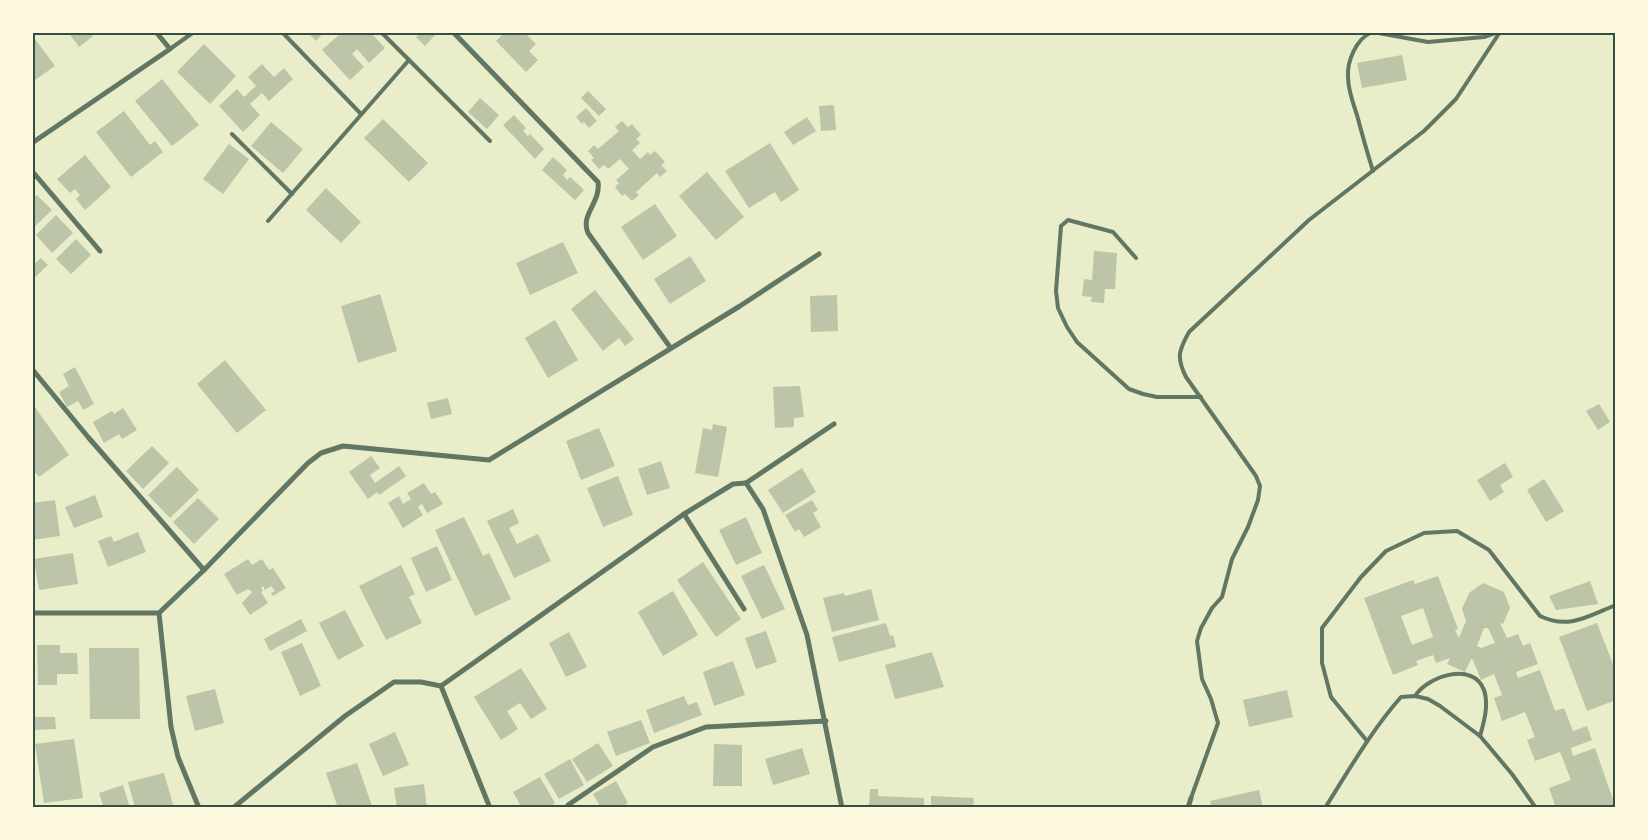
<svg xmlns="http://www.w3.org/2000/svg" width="1648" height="840" font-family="'Noto Sans',sans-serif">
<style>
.building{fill:#bcc5a7;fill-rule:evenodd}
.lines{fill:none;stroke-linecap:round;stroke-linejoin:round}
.service{stroke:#617663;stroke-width:4}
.minor{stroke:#617663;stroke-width:5}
.neatline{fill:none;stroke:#344e41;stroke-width:2}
</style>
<rect width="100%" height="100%" fill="#e9edc9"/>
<!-- building -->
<g class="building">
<polygon points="68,32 91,32 93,36 79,47"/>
<polygon points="307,32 324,32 316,41"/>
<polygon points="342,32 370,32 385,48 369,63 357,49 352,54 364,67 350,80 322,50"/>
<polygon points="421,32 438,32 425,46 416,37"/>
<polygon points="505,32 524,32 536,44 529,51 538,60 526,72 496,41"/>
<polygon points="32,35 55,66 32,82"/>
<polygon points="204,44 236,76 210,104 177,72"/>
<polygon points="1402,55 1407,80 1362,88 1357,63"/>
<polygon points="262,64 274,77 284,68 293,79 269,101 262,93 250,104 260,115 243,132 219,106 237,89 244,97 256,86 248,77"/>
<polygon points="162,79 199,125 172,146 135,101"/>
<polygon points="588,91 606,109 599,116 581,98"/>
<polygon points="480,98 499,115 487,129 468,112"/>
<polygon points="834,105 836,130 821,131 819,106"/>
<polygon points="586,108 597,121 589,128 584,122 582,124 576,117"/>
<polygon points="124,111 150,145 155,141 163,152 131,177 96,132"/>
<polygon points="514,115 526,128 523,131 528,136 530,134 544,149 535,159 503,125"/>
<polygon points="807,117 816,131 793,145 784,132"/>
<polygon points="383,119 428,163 409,182 364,138"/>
<polygon points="622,121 628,127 632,124 641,135 636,139 640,143 632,150 640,159 648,152 650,155 655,151 665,162 661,165 667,171 660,177 657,173 636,192 639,195 632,201 625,194 622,196 615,187 619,183 616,180 629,169 620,159 608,169 604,165 599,169 591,160 594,158 588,151 594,145 598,149 619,131 615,127"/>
<polygon points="271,122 303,149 283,173 251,146"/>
<polygon points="770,143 799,190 781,202 775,192 749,208 725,171"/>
<polygon points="229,144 249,159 223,194 203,179"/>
<polygon points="85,155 111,187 85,210 76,199 80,195 75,189 70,193 57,179"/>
<polygon points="553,157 567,170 563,175 567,180 570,177 584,190 575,200 542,170"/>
<polygon points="707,172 744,217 716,240 679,196"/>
<polygon points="326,188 361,222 341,243 306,210"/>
<polygon points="37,195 52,210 32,229 32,199"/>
<polygon points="655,204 677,236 643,260 621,227"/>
<polygon points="56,215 73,233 52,253 36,235"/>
<polygon points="76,239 91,255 71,274 56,259"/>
<polygon points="563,242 578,273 530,295 516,263"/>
<polygon points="1094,251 1117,253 1115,289 1105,289 1104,303 1091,302 1092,297 1082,296 1084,279 1092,280"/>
<polygon points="690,256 706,281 670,304 654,279"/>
<polygon points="41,258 48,265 32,280 32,266"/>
<polygon points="595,290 634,339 625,346 619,338 603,351 571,309"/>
<polygon points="380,294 397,351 358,363 341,306"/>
<polygon points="837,295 838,331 811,332 810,296"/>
<polygon points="555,320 578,360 548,378 525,338"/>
<polygon points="225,360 266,410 237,433 197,384"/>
<polygon points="75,367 94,404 83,410 78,401 67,407 59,392 69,386 63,374"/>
<polygon points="800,386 804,417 794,418 794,427 775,428 773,387"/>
<polygon points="448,398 452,414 431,419 427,403"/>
<polygon points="32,403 69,455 39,477 32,469"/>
<polygon points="1599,404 1610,422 1598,430 1586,411"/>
<polygon points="123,408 137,430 122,439 119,434 104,443 93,422 112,411 114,414"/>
<polygon points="713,424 727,427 718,477 695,473 703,428 712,430"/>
<polygon points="599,428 615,466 581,480 566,441"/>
<polygon points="152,446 169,463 143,489 126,471"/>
<polygon points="371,456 380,468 370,475 375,483 399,466 406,476 379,495 377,492 368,499 349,472"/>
<polygon points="661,461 670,488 647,495 638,469"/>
<polygon points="1505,463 1513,477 1500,485 1504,492 1490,501 1477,480"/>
<polygon points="177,467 199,490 170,518 148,495"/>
<polygon points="802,468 816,492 783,513 768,490"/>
<polygon points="618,476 633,515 603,527 587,488"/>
<polygon points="1544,479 1564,511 1546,522 1527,490"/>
<polygon points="424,483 431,494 435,492 443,504 427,513 422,504 418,507 423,515 403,528 388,503 399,496 403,504 411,499 407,493"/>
<polygon points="95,495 103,517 74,528 65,507"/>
<polygon points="198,498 219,519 194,544 173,522"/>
<polygon points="55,500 60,536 32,540 32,503"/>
<polygon points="812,500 818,510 813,513 821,527 804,537 799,529 795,532 785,515"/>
<polygon points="513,509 519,523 509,528 517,544 538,534 551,561 514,578 487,521"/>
<polygon points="464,517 483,556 489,553 511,599 475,616 435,530"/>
<polygon points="746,517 762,553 736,565 719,530"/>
<polygon points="138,532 146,552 108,567 98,541 111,536 114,542"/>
<polygon points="437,546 452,580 426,592 411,558"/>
<polygon points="73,553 78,584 39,590 34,559"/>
<polygon points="248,559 252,565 262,559 269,570 273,568 286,588 273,596 271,593 275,591 271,586 265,590 263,586 261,587 263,591 261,592 268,603 250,615 242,603 252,592 248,589 237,595 224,574"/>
<polygon points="703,562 741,619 716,637 677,580"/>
<polygon points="401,565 415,594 409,597 422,623 386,640 359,586"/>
<polygon points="764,565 785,609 762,619 741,576"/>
<path d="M1438,576L1458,629L1455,630L1459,638L1466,621L1462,609L1469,593L1483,583L1504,592L1510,608L1503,624L1500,623L1507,638L1518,634L1523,646L1530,643L1538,664L1516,672L1518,678L1540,670L1555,711L1564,708L1573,731L1587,726L1592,740L1571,748L1573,756L1595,748L1616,808H1556L1549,788L1571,780L1560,752L1535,761L1527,740L1535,737L1525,712L1502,721L1494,698L1502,695L1494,674L1481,680L1473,660L1471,659L1465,672L1447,664L1450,658L1436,663L1433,655L1416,661L1418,665L1393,675L1364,598L1413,580L1415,584ZM1423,608L1433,637L1412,645L1401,616ZM1484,628H1488L1495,643L1481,648L1477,646Z"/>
<polygon points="1590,581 1598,604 1556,610 1549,596"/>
<polygon points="871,589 879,620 832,632 823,598 844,593 845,596"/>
<polygon points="673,591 698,635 663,656 638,612"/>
<polygon points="345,610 364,646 338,660 319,623"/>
<polygon points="301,619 307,631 270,651 264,639"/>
<polygon points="886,623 890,636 893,635 896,647 839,662 832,637"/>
<polygon points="1597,623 1616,672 1616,700 1587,711 1559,637"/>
<polygon points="766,631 777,662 756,669 745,638"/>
<polygon points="569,632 587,667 566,677 549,643"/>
<polygon points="302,643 321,686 300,696 281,652"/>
<polygon points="37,645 60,645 60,653 77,653 78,674 57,674 57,685 38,685"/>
<polygon points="89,648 139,648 140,719 90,719"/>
<polygon points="932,652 944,687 895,699 885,665"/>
<polygon points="733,661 745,695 714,706 703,672"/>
<polygon points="521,668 547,709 531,719 520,703 507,711 518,729 501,740 474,697"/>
<polygon points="215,689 224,723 195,731 186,696"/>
<polygon points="1287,690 1293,717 1249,727 1243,700"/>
<polygon points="684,696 688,705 697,702 702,715 654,733 646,710"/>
<polygon points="34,717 55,717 56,729 35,730"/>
<polygon points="641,720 650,743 616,756 607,732"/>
<polygon points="395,732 409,765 383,776 369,744"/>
<polygon points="74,739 83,798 44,803 35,744"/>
<polygon points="598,743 613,766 587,782 572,759"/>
<polygon points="714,744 742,745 742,786 713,786"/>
<polygon points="802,748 810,774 773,785 765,759"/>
<polygon points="570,759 584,785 559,799 544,774"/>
<polygon points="357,763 372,806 338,808 326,773"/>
<polygon points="164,773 174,808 135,808 128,782"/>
<polygon points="540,777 555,803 548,808 522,808 513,792"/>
<polygon points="616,781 628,803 620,808 601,808 593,794"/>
<polygon points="424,784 427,808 397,808 394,788"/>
<polygon points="123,785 130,808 104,808 99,793"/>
<polygon points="870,789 878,789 878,796 924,798 924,808 878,808 869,806"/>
<polygon points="1259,790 1263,808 1212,808 1210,801"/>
<polygon points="931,796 974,798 973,808 931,808"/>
</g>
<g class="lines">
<!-- service -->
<g class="service">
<polyline points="282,32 361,114"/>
<polyline points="381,32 490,141"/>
<path d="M1372,32C1356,39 1347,61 1348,77C1348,90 1353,103 1357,115C1362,134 1367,152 1373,171"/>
<polyline points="1373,32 1428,42 1484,37 1498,32"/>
<polyline points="170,49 194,32"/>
<polyline points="232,134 292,194"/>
<polyline points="268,221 409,60"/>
<polyline points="1136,258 1113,232 1068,220 1061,226 1056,291 1058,308 1067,327 1077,342 1129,389 1143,394 1157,397 1201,397"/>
<path d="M1415,696C1428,676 1473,661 1484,690C1489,705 1484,722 1480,736"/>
<path d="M1367,741L1331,697L1322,663V628L1361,577L1386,551L1424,533L1457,531L1489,550L1540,616C1569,630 1588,616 1616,605"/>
<path d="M1191,798L1218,723L1211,699L1202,679L1197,641L1201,628L1212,608L1222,597L1232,559L1248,527L1258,500L1260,486L1256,476L1186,377C1176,357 1179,350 1189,332L1309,220L1424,131L1456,99L1500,32"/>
<path d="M1325,808C1349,770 1371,731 1401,697L1415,696L1428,699L1440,706L1480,736L1512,774L1536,808"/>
</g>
<!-- minor -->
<g class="minor">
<path d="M453,32L598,182C601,203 580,214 588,233L670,347"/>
<polyline points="32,143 170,49 156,32"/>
<polyline points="32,171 100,251"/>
<polyline points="32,369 88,437 204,570"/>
<polyline points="746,483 834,424"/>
<polyline points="684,514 744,609"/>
<polyline points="32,613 159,613 204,570 308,463 321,453 343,446 489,460 740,306 819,254"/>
<polyline points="159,613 171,727 178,757 199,808"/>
<polyline points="441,686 490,808"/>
<polyline points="568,805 653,747 706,727 826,721"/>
<polyline points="233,808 345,716 394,682 421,682 441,686 684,514 733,484 746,483 763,509 807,635 842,808"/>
<polyline points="1188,808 1191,798"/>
</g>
</g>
<!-- border -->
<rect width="1648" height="840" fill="none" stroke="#fefae0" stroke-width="68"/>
<rect x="34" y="34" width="1580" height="772" class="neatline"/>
</svg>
